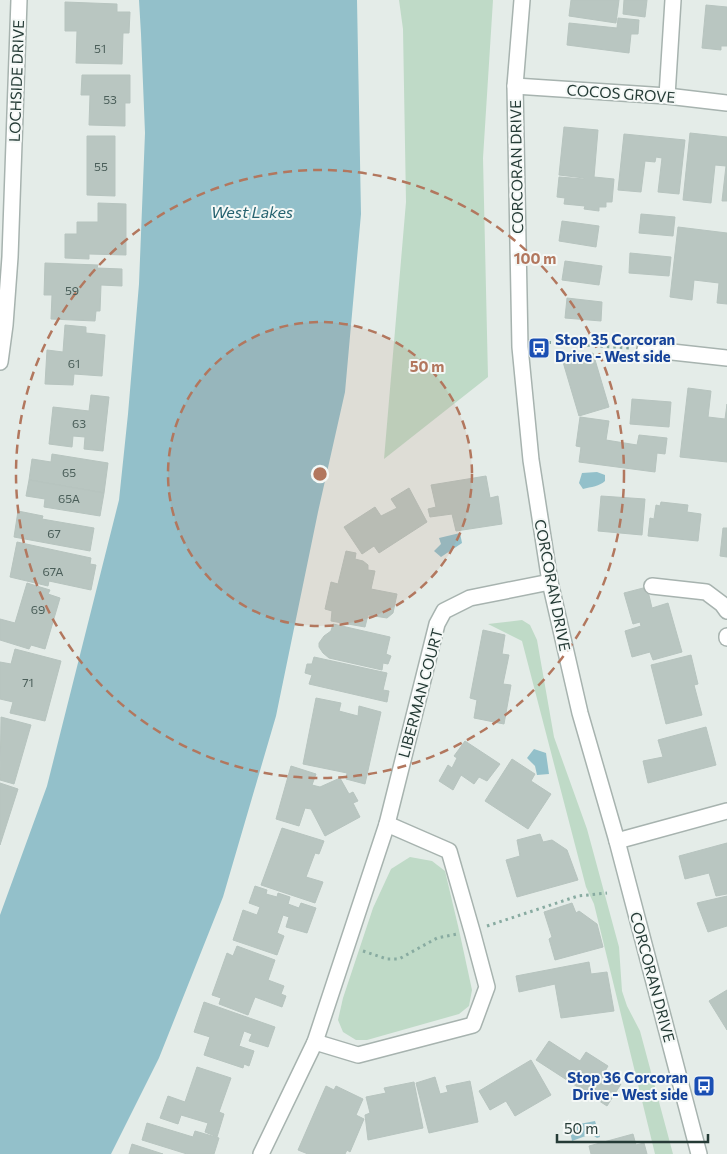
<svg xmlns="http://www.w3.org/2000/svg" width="727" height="1154" font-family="Commissioner,sans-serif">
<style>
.green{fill:#bfdac7}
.water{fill:#93c0ca}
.building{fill:#b9c6c1;stroke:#b7c4bf}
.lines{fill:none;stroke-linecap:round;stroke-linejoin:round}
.minor-casing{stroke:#a7b3af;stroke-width:18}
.path{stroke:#88aba1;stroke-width:3;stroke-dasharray:2.5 4;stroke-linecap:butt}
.minor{stroke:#fff;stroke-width:15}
.ring{fill:none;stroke:#b2775e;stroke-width:2.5;stroke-dasharray:9 6}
.labels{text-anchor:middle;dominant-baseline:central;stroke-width:4;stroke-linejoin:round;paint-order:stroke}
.number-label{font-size:12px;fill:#4a5e59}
.street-label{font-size:15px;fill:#253b36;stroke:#f4f8f6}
.transit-label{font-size:15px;font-weight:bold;fill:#164399;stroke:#f4f8f6;text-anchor:start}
.water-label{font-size:16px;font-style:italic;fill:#276370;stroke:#f4f8f6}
.centre{fill:#b2775e;stroke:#f4f8f6;stroke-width:2.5}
.ring-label{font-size:15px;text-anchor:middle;font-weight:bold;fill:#b2775e;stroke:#f4f8f6;stroke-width:4;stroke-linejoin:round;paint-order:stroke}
</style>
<rect width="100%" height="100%" fill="#e4ece8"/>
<!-- green -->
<g class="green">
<polygon points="399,0 493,0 483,158 488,377 384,459 406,202 403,29"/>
<polygon points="522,620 530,625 537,640 554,737 587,829 619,947 622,991 627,1006 640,1031 673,1154 655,1154 594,904 586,887 522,641 488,624"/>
<polygon points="410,857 432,861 445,871 459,930 472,990 469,1006 459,1014 367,1040 356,1040 343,1032 338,1020 343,998 373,908 391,869"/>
</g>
<!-- water -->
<g class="water">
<polygon points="139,0 357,0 361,214 345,392 318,512 276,716 223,897 159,1058 111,1154 0,1154 0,915 47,786 119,500 128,414 139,284 145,133 141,34"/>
<path d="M597,472L605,475V481C600,486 591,487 583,489L579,483L582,473Z"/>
<polygon points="460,533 462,543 441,557 434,551 441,544 439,538"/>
<polygon points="534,749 546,753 549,774 537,775 535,766 527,758"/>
<polygon points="595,1121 600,1137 597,1138 591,1134 572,1141 569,1126"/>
</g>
<!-- building -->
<g class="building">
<polygon points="571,0 619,0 616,23 569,16"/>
<polygon points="624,0 647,0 645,17 623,14"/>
<polygon points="65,2 117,4 117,12 130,12 129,33 123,33 122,64 76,63 77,31 65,31"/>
<polygon points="706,5 727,7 727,46 721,46 721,50 702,48"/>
<polygon points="618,18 639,20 638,34 631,34 629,53 567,45 569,23 617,28"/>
<polygon points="82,75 130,75 130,103 125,103 125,126 89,125 90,95 81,95"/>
<polygon points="564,127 598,130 594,177 614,179 612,202 606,202 606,207 599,207 599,211 584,209 585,206 564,204 565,198 557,197 559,177 584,179 584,178 559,175"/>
<polygon points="690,133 727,137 727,201 722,201 726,166 715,165 711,203 683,200"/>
<polygon points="624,134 685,140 679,194 658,192 662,158 656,157 655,162 645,161 641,192 618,190"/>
<polygon points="87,136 115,136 115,196 87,195"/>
<polygon points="98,203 126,204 126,255 89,254 89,259 65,258 65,234 77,234 77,222 98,222"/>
<polygon points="641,214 675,217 673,236 639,233"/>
<polygon points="562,221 599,226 596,247 559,241"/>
<polygon points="678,227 727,233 727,304 717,303 719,283 694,280 692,300 670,297"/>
<polygon points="630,253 671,257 669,276 629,273"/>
<polygon points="565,261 602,266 599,285 562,280"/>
<polygon points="45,263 98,265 97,268 122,269 122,286 101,285 100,311 96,311 95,321 51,319 52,295 44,295"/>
<polygon points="567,298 602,302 601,321 565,318"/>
<polygon points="65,325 86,327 86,333 105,335 102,376 74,374 73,385 45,384 47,350 63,352"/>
<polygon points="593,353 609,407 579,416 563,362"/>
<polygon points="688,388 711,391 708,417 725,419 727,404 727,462 680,457"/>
<polygon points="91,395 109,397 103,451 84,449 85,437 73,436 72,447 49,444 53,407 89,411"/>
<polygon points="632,399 671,402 669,427 630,424"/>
<polygon points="580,417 609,421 606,440 637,445 639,435 667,438 665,454 657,453 655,472 579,462 581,447 576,446"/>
<polygon points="52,454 108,463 104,493 29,480 32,459 51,462"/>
<polygon points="486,476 490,498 498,496 502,524 456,531 452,514 430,517 428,509 436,507 431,485"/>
<polygon points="29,480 104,493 100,516 44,507 45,499 26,496"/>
<polygon points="409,488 427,522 379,553 374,546 362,554 344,527 375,507 381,516 397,508 391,499"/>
<polygon points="601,496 645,499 642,535 598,531"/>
<polygon points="661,502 688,505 687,512 701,514 698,541 648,536 650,518 654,519 656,505 660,506"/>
<polygon points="18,511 43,516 42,519 94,528 90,551 14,537"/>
<polygon points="723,528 727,528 727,557 720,556"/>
<polygon points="17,542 91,558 90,564 96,565 91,590 49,581 48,586 10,577"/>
<polygon points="346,551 356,553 355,559 363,561 368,565 368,570 375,571 371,589 397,594 393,613 387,618 368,615 365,627 331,621 332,611 325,609 331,582 338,584"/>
<polygon points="27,583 50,590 48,594 60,598 45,649 31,645 29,649 0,640 0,619 15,623"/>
<polygon points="647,587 652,608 668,603 682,652 653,660 650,652 632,657 625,631 641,626 640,622 633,624 624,593"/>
<polygon points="333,624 390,637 386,654 391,656 388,664 383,663 382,670 329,658 323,653 319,647 319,643 324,636 331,631"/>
<polygon points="483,630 505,635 502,654 509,655 503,684 511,685 504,724 474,718 477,700 470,698"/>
<polygon points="15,649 61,661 45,721 10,713 13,702 0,699 0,662 11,664"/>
<polygon points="691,655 698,684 694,685 702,715 666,724 651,665"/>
<polygon points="314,657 387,673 383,690 389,691 387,702 309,684 312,675 305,673 307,664 312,664"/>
<polygon points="316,698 341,703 339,711 358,716 359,706 381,712 365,784 346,779 347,773 303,764"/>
<polygon points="1,717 31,725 14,784 0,780"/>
<polygon points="706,727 716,765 648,783 643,761 663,757 658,740"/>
<polygon points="465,741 500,764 487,781 479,777 474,784 461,775 453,790 439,781 448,765 452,768 457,758 454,756"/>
<polygon points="512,759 535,774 531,781 551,794 528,829 485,801"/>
<polygon points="291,766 316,774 312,785 320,787 340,778 349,794 353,792 358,801 353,803 360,817 325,836 311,809 305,808 299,826 276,819"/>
<polygon points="0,783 18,789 0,845"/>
<polygon points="282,828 324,841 319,854 315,853 306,877 323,882 315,903 261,885"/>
<polygon points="540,834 543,842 552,840 567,850 578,880 517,897 506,860 520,856 517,840"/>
<polygon points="727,843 727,894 716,896 709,873 685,879 679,856"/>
<polygon points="255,886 267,890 266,894 277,897 278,893 290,897 288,904 299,908 301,903 316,908 307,933 286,927 289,917 283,915 277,933 284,936 277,955 233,940 243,910 257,915 260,907 249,903"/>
<polygon points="727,896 727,926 708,932 697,903"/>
<polygon points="572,903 576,913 579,911 597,924 603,947 555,960 549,939 552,937 544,912"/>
<polygon points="237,946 275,960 268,980 284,986 281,994 286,996 282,1007 255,997 248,1015 219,1004 221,998 212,995 227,953 233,956"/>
<polygon points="589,962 591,974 607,972 614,1011 561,1018 555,984 519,992 516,976"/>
<polygon points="727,990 727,1030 709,1001"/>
<polygon points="204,1002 275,1027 268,1047 249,1041 252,1034 244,1031 239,1046 254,1051 249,1066 244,1064 243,1068 204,1055 210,1037 194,1032"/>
<polygon points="549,1041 580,1061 586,1052 608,1066 604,1073 621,1084 607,1106 536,1060"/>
<polygon points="531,1060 551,1095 515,1116 506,1101 490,1110 479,1091"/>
<polygon points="197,1067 231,1078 219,1112 224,1114 217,1137 205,1132 208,1123 181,1115 178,1124 160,1118 168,1096 185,1102"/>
<polygon points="435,1077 440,1094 448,1092 446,1086 470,1081 478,1122 429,1133 416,1083"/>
<polygon points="414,1082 423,1128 368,1140 365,1115 370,1113 366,1097 386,1093 384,1088"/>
<polygon points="326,1086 334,1090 336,1086 363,1099 356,1115 364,1119 350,1152 347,1150 345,1154 308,1154 298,1150"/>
<polygon points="147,1123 193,1137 195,1131 219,1138 214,1154 187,1154 142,1140"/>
<polygon points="633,1134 636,1145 644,1143 647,1154 591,1154 589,1146"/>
<polygon points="132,1144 163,1154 129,1154"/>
</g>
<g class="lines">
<!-- minor casing -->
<g class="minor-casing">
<g id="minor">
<polyline points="522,0 515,86 520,347 531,460 550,582 580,713 617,841 699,1154"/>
<polyline points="515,86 667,96 727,103"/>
<polyline points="667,96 673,0"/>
<polyline points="645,349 727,358"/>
<polyline points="0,362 5,325 10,257 19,0"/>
<polyline points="652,586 706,592 722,604 727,611"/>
<polyline points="727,636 727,638"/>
<polyline points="617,841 727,811"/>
<polyline points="315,1042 358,1055 473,1025 487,987 472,931 449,851 387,824"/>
<polyline points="261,1154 315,1042 387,824 437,624 444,611 470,598 550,582"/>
</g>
</g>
<!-- path -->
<g class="path">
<polyline points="542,342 629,348"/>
<polyline points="487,926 578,896 607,893"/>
<polyline points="363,951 387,959 399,959 437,938 457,934"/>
</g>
<!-- minor -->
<use href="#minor" class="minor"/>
</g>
<!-- distance rings -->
<circle cx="320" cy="474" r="152" fill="#b2775e" fill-opacity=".12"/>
<g class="ring">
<circle cx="320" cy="474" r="152"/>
<circle cx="320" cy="474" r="304"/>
</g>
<!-- icons -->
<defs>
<g id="bus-square" transform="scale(1.125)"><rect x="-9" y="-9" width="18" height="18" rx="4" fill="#1a4fb4" stroke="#f4f8f6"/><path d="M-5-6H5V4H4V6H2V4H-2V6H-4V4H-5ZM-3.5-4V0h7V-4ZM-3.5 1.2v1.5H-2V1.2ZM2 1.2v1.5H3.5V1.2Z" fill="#fff"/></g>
</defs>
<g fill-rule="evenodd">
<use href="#bus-square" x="539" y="348"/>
<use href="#bus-square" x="704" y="1086"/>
</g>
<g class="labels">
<!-- number labels -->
<g class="number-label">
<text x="100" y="48">51</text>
<text x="110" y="99">53</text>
<text x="101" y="166">55</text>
<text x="72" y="290">59</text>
<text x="74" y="363">61</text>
<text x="79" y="423">63</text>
<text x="69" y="472">65</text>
<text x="69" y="498">65A</text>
<text x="54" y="533">67</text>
<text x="53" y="571">67A</text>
<text x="38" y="609">69</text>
<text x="28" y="682">71</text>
</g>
<!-- street labels -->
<g class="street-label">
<text transform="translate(16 81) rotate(-88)">LOCHSIDE DRIVE</text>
<text transform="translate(621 93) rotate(4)">COCOS GROVE</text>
<text transform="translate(516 167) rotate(-91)">CORCORAN DRIVE</text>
<text transform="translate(553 585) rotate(79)">CORCORAN DRIVE</text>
<text transform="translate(420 693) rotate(-75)">LIBERMAN COURT</text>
<text transform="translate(653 977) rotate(75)">CORCORAN DRIVE</text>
</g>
<!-- transit labels -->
<g class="transit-label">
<text x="555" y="339">Stop 35 Corcoran<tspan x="555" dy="17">Drive - West side</tspan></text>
<text x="688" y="1077" text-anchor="end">Stop 36 Corcoran<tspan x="688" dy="17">Drive - West side</tspan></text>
</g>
<!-- water labels -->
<g class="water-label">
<text x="252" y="211">West Lakes</text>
</g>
</g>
<circle cx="320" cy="474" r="8" class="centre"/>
<g class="ring-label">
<text x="535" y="264">100 m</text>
<text x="427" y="372">50 m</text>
</g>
<!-- scale -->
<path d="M557 1134v8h151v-8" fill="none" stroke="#253b36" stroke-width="2.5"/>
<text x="564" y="1134" font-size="15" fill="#253b36" stroke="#f4f8f6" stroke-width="4" paint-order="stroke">50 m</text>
</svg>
